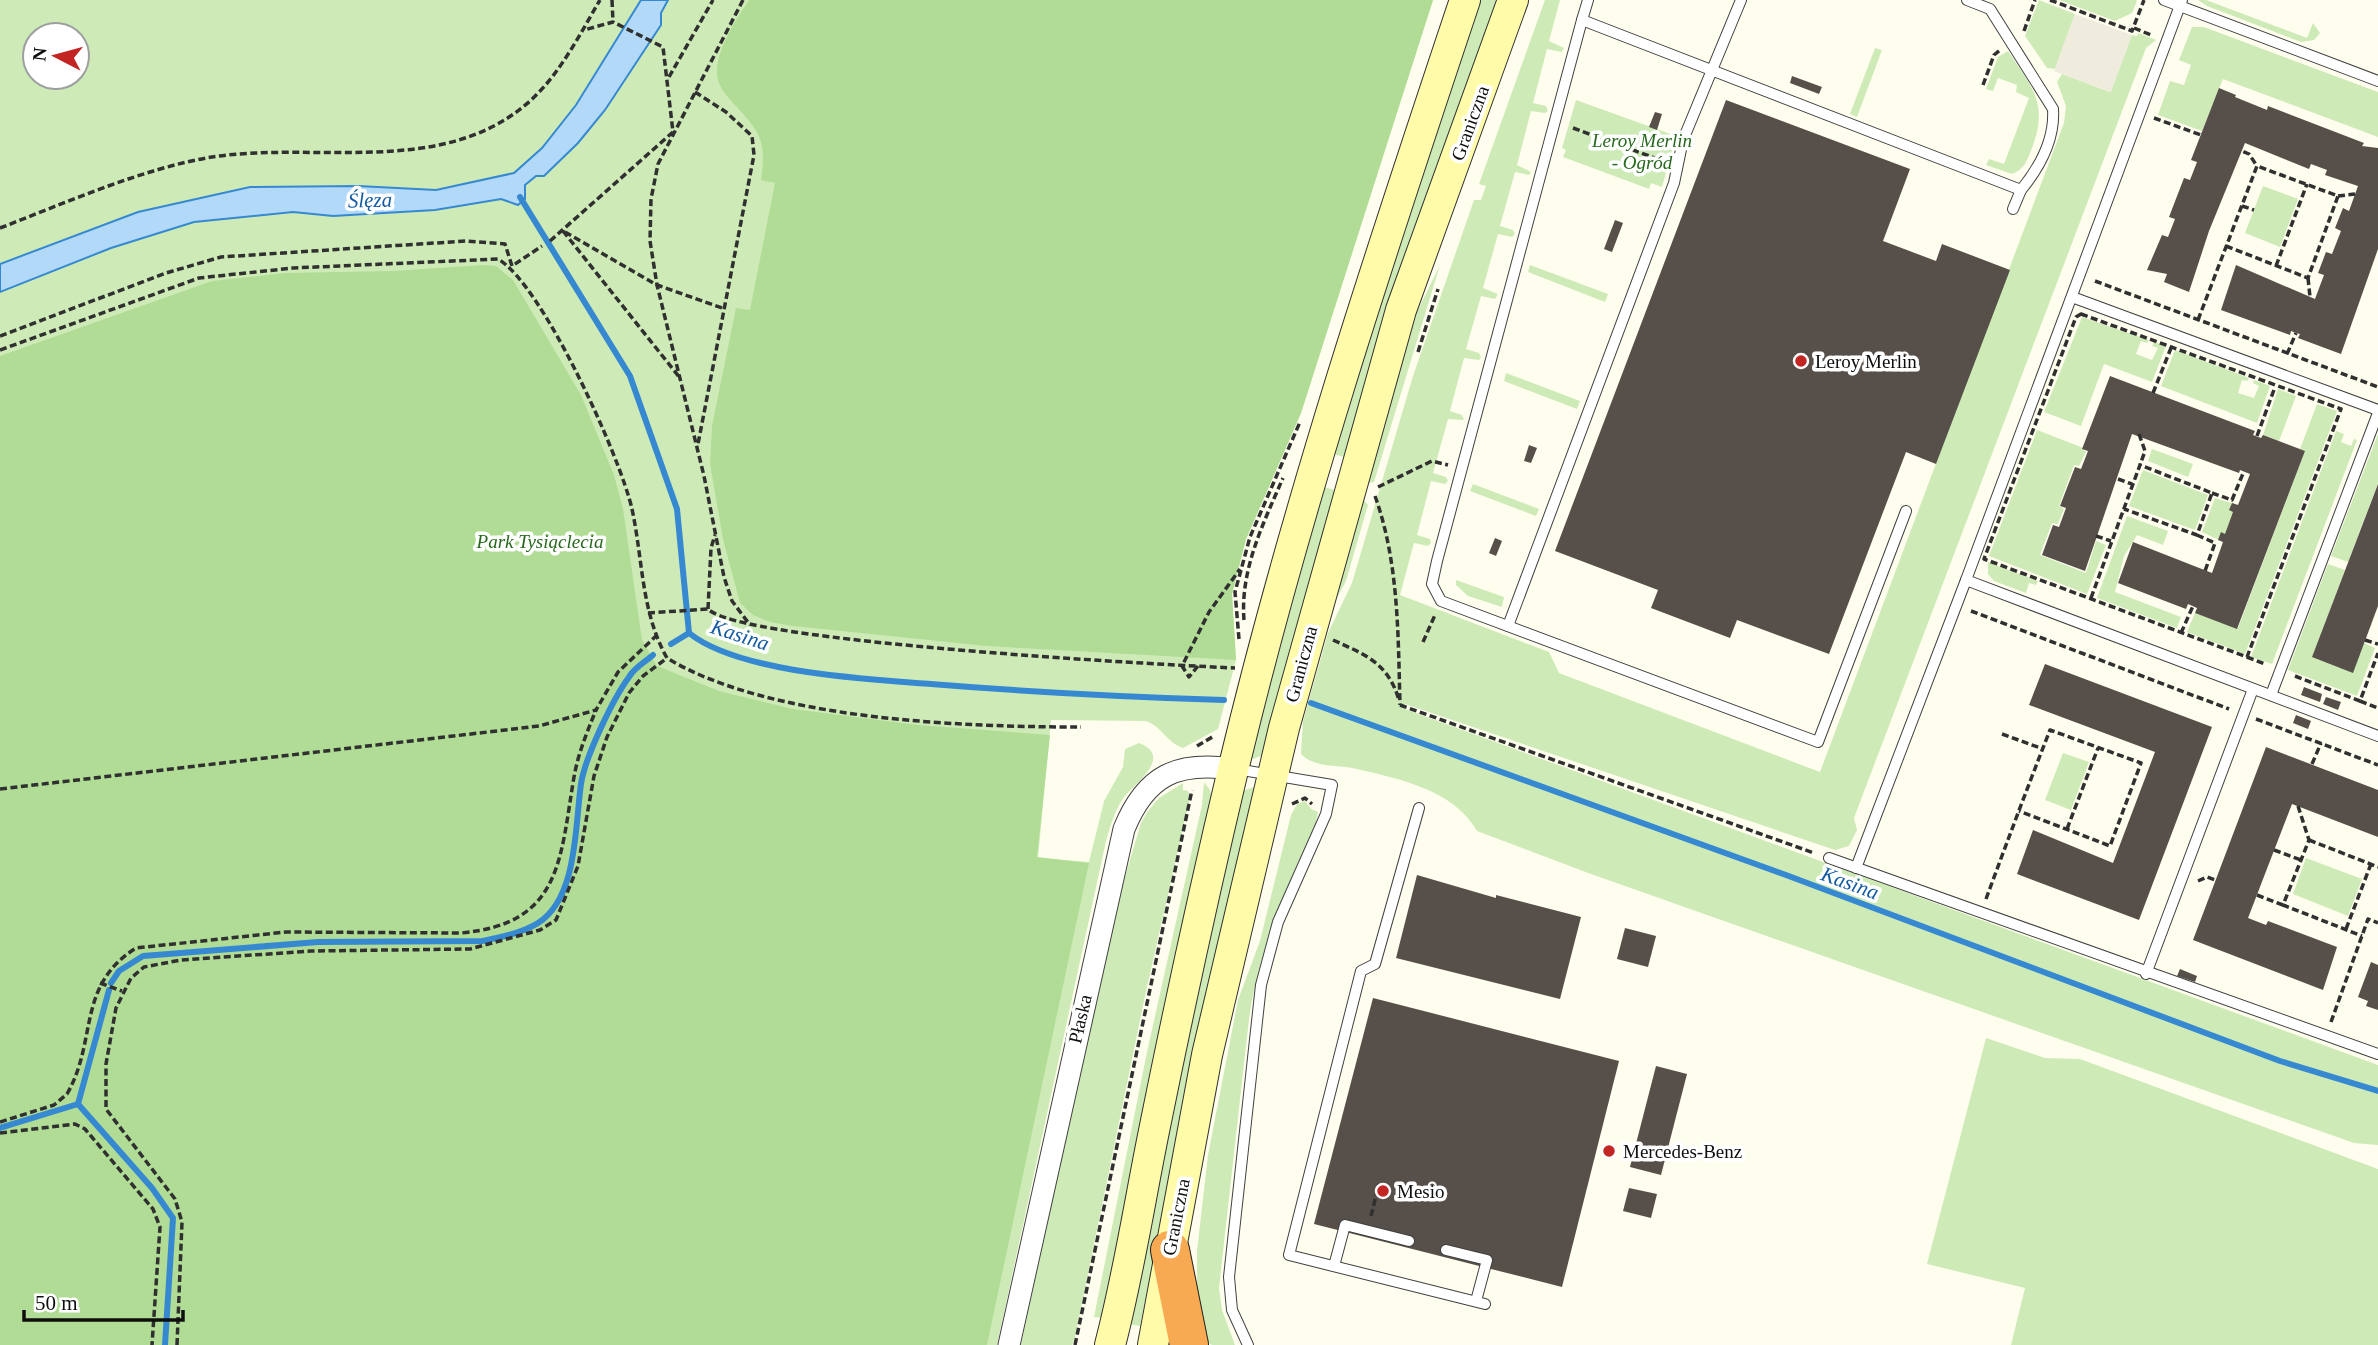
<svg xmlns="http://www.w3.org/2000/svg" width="2378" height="1345" font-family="'Times New Roman',serif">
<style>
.green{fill:#ceebb7;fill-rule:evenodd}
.forest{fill:#b0dc96}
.plaza{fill:#efecdd}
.water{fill:#b2d9f8;stroke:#3689d1;stroke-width:2}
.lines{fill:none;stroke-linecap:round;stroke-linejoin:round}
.stream{stroke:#3689d1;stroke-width:6}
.building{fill:#57504a}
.lane-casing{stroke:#414141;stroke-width:12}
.street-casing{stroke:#414141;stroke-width:23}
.secondary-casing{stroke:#303030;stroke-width:32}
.highway-casing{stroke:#1f1f1f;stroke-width:40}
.path{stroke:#303030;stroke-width:3.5;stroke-dasharray:7 3.5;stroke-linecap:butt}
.lane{stroke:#fff;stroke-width:10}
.street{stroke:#fff;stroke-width:21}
.secondary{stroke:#fffba9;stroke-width:30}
.highway{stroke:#f8aa53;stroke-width:38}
.poi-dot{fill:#c22522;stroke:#fff;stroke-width:2.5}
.labels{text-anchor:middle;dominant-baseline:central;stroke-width:7;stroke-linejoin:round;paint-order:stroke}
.street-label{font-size:19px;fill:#0e0e0e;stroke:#fff}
.park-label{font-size:19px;font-style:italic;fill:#26681c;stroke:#fff}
.poi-label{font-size:19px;fill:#0e0e0e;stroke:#fff;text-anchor:start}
.water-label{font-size:21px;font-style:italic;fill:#135aa3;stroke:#fff}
</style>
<rect width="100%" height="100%" fill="#fffdee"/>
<!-- green -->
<g class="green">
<path d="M0,0H1433L1301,413L1246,539L1232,594L1236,660L1218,729L1183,748C1166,742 1162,726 1145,721L1051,720L1038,858L1089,862L1104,801L1123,767L1125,749L1139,743C1175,757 1133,784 1122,800C1114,813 1110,827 1106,841L997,1345H0ZM35,35H77V77H35Z"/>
<polygon points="1478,0 1497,0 1385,322 1344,457 1333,454"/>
<path d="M1545,0H1560L1549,41L1564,48L1562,52L1547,49L1533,103L1546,106L1548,111L1545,113L1531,111L1517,165L1531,172L1529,175L1515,172L1500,226L1513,230L1515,234L1512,237L1498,234L1483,288L1498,294L1495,299L1481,296L1466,349L1479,353L1481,357L1479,360L1464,358L1450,411L1462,415L1464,420L1448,419L1433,473L1446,477L1448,481L1445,484L1431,481L1417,535L1430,539L1431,543L1428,546L1414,543L1400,595L1549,652L1559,673L1820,772L2064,123L2066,106L2057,82L2062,74L2110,92L2132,35L2137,36L2139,33L2156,40L2146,48L1854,818L1857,830L1849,846L1835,850L1405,704V709L2378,1065V1145L2354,1143L1591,874L1477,831C1454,790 1400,779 1357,769C1337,764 1316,769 1301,754L1303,721L1328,633L1352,583L1413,376L1474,200H1481L1486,186L1479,184Z"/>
<polygon points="2039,0 2075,14 2055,69 2047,68 2025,36"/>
<polygon points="2059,0 2136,0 2137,1 2132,13 2115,21"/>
<polygon points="2198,0 2206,0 2307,38 2313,23 2320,33 2314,40 2301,42 2207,6"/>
<polygon points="2192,27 2204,27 2378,92 2378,137 2223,79 2202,131 2158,115 2170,81 2184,85 2191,65 2179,60"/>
<polygon points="1875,48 1882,50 1857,117 1850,114"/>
<path d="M2008,51C2032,87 2049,104 2032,148C2027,160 2025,169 2012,174L1986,165L1989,159L2004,164L2029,98L2016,92L2017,85L1998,78L1993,91L1986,89L1998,57Z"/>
<polygon points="1576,100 1676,136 1662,187 1651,183 1649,189 1563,157 1566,150 1562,148"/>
<polygon points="2263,186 2298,199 2280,247 2245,233"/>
<polygon points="1440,265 1374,482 1365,484 1417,312"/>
<polygon points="1530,265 1608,294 1605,302 1528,272"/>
<polygon points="2082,317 2149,340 2147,343 2141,341 2136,354 2152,360 2158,348 2152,346 2154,342 2166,346 2152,382 2104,364 2081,426 2044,412"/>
<polygon points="2175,350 2249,378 2247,381 2242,380 2238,393 2254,398 2259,386 2253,383 2254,380 2270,386 2257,423 2161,386"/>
<polygon points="1506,373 1580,401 1577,409 1504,381"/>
<polygon points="2278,389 2296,396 2279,441 2263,435"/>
<polygon points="2317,404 2337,411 2245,654 2187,632 2195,613 2238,628 2305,451 2300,449"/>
<polygon points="2037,430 2081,447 2086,452 2079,466 2074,465 2059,506 2064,509 2058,524 2052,523 2040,555 2086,573 2096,541 2106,545 2087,594 1989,556"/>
<polygon points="2336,431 2344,434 2341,442 2351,446 2354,439 2357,440 2272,664 2251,657"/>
<polygon points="2378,434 2378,483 2348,562 2331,556"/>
<polygon points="2152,449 2193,464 2188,477 2148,461"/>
<polygon points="2143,470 2208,495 2195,530 2129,506"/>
<polygon points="1473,484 1539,509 1536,516 1470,491"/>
<polygon points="1324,487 1335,490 1263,755 1253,759 1250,758"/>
<polygon points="1361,497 1368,505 1346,581 1327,616"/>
<polygon points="2215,498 2238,505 2223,542 2202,532"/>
<polygon points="2127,516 2168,531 2163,545 2137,535 2124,556 2115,592 2181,617 2177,628 2097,598"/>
<polygon points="1988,562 2038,581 2036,585 2029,583 2026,593 1994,581 1988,574"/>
<polygon points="2328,564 2345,570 2312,657 2364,643 2375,648 2357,696 2288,670"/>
<polygon points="1456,580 1504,597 1502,607 1468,596 1456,585"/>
<polygon points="2063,753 2089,762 2071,810 2045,800"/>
<polygon points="1204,782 1210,790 1212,800 1103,1318 1094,1317 1147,1052 1202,805"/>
<polygon points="1183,783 1183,790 1188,791 1190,797 1145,996 1075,1337 1072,1345 1021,1345 1108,935 1129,863 1141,823 1148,811 1159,798"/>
<polygon points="1254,787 1192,1068 1140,1326 1128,1324 1165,1140 1241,796 1245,790"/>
<path d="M1305,801L1311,809L1318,812L1316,822C1287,887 1259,948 1249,1019L1219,1288L1222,1310L1235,1345H1212L1205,1341L1197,1289V1251L1208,1155L1238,1000L1260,941L1291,815L1297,804Z"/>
<polygon points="2306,858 2362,879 2348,916 2293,894"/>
<polygon points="1986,1038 2045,1058 2080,1059 2378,1169 2378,1345 2011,1345 2025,1288 1927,1264"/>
</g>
<!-- forest -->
<g class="forest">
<path d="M749,0H1433L1301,413L1246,539L1232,594L1236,660L987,646L793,626L770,622L753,615L740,603L723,539L710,464L712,426L736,308L750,310L775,183L761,180C767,140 760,132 733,103C727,96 721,90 718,80C712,55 736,20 749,0Z"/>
<polygon points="483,265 496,266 513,280 581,395 614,475 623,509 642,640 657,666 719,691 793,709 918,725 1050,735 1037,857 1089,863 987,1345 0,1345 0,356 212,281 285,273 393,271"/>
</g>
<!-- plaza -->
<polygon class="plaza" points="2075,14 2132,35 2111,92 2054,71"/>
<!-- water -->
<polygon class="water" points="641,0 668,0 661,13 661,25 605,110 578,143 544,176 536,176 525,185 525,199 518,205 501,199 435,210 333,216 293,212 194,222 111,248 0,292 0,264 138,212 250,187 358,186 436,190 514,173 542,148 576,105"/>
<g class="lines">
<!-- stream -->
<g class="stream">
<path d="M520,197L630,376L677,509L689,633C739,673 867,679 931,684C1029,692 1126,697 1224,700"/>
<polyline points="671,644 689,633"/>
<polyline points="1311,703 1786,875 2280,1061 2378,1091"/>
<path d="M111,983L119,971L143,956L318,942L482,941C501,937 522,933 538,923C578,898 575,824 581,784C585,757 613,699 629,677C634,668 645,662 653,655"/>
<polyline points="109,990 78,1104 152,1188 173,1218 165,1345"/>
<polyline points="0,1128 78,1104"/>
</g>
</g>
<!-- building -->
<g class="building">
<polygon points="1792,76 1822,87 1819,94 1790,83"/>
<polygon points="2219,88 2236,95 2235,97 2267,110 2268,106 2364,143 2362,146 2378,148 2378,249 2341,354 2298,338 2300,334 2296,333 2291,331 2290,335 2221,310 2236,265 2315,299 2324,275 2318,273 2326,252 2332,254 2341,231 2335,228 2343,208 2349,211 2358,186 2325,175 2327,170 2311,164 2309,169 2245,143 2209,231 2189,292 2164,282 2167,274 2147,270 2162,235 2168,237 2175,219 2169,217 2184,178 2190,180 2197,162 2191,160"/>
<polygon points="1726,100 1910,169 1883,241 1936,261 1942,244 2010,270 1936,464 1906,452 1829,654 1737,620 1730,638 1651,608 1658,590 1555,551"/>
<polygon points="1655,112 1662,114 1657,130 1649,127"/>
<polygon points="1615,220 1623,223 1612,252 1604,249"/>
<polygon points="2110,376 2255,431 2253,435 2261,438 2263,435 2305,451 2237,629 2195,613 2197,608 2188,604 2186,609 2118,583 2133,542 2212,573 2223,542 2218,540 2221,532 2225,534 2233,512 2229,510 2232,503 2238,505 2250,474 2240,470 2239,473 2132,434 2085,571 2042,555 2053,525 2059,527 2066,508 2060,506 2075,467 2081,469 2088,451 2082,449"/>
<polygon points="1529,445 1537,448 1531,463 1524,461"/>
<polygon points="2378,484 2378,606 2353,673 2312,657"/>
<polygon points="1495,538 1502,541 1496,556 1489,553"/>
<polygon points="2045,664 2212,727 2139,920 2017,874 2033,830 2113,863 2155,752 2029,705"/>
<polygon points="2304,687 2322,694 2320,702 2301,695"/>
<polygon points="2326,697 2341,702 2338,710 2323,704"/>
<polygon points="2296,715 2311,721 2308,729 2293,723"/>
<polygon points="2266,747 2378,790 2378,837 2292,804 2248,918 2266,925 2268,921 2337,947 2323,990 2193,940"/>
<polygon points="1417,875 1496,898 1496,895 1581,917 1560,999 1396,958"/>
<polygon points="1625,928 1656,936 1648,967 1617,959"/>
<polygon points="2371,962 2378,965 2378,1010 2366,1006 2368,1001 2358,997"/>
<polygon points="2180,969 2197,976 2195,982 2177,976"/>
<polygon points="1373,998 1619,1061 1562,1287 1314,1224"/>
<polygon points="1656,1066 1687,1074 1661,1175 1630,1167"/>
<polygon points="1629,1188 1657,1194 1651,1218 1623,1211"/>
</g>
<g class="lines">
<!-- lane casing -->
<g class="lane-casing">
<g id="lane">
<path d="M1588,0L1582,20L2021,190C2039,168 2055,139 2053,109L1990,9L1967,0"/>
<polyline points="2164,0 2378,81"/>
<polyline points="2182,0 1966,580 2378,736"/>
<polyline points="1582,20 1437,561 1432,584 1441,601 1818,742 1906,511"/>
<polyline points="2013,209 2021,190"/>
<polyline points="2072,297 2378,410"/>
<polyline points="1508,626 1674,183 1683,140 1741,0"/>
<polyline points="2271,695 2378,413"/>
<polyline points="1236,769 1332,785 1326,814 1278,922 1261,985 1229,1277 1232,1310 1248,1345"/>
<polyline points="1419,808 1375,964 1361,971 1289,1255 1485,1304"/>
<polyline points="1829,858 2378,1054"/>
<polyline points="1856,868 1966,580"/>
<polyline points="2146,974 2253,689"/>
<polyline points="1446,1250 1487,1260 1476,1301"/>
<polyline points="1334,1266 1345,1225 1409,1241"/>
</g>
</g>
<!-- street casing -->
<g class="street-casing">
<path id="street" d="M1009,1345L1124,829C1146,775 1177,761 1233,769"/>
</g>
<!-- secondary casing -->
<g class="secondary-casing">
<g id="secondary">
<path d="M1110,1345C1129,1273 1140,1199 1155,1126C1179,1007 1205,888 1233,770C1295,510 1380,254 1465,0"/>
<polyline points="1153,1345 1207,1055 1284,728 1401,310 1513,0"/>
</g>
</g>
<!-- highway casing -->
<g class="highway-casing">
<polyline id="highway" points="1170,1250 1189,1345"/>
</g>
<!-- path -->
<g class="path">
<polyline points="612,0 613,22"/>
<polyline points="743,0 658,164 651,199 650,241 657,285 704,476 724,577 732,601 750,625"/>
<polyline points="2050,0 2132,31 2144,0"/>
<polyline points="2134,28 2151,35"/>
<polyline points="2024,31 2035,0"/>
<polyline points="669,77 713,0"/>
<polyline points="1983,85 1994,55 2000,50"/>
<polyline points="695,92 726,112 752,136 754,155 698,444"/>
<polyline points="2154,118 2201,135"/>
<polyline points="1573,128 1663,161"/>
<polyline points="2338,196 2355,194"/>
<polyline points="2242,206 2254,210"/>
<path d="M0,228C65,203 144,168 212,157C317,141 444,178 530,101C560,74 580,34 600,0"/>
<polyline points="563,231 680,378"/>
<polyline points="565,232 657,285 725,309"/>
<polyline points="550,241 673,132 663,47 613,22 584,30"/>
<polyline points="2226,246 2308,278 2338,196 2257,166"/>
<polyline points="2276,266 2307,184"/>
<polyline points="2308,278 2310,297"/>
<polyline points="2095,281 2378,387"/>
<polygon points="2081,314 2341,409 2247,657 1984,559 2076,317"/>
<polyline points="2198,320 2257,166 2249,154 2242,151"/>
<polyline points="0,336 166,273 221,257 466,241 505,244 512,266 542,246"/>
<path d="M0,350L199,278L293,268L498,259C542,284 620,456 632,509C643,560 641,612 667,658C769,720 962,727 1081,727"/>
<polyline points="1418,352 1438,289"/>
<polyline points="2287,354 2296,333"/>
<polyline points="2153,393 2171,348"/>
<polyline points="2139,434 2145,451 2140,465"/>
<polyline points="2257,436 2275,387"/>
<polyline points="2118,479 2132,484"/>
<polyline points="1378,487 1432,461 1448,465"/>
<polyline points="2212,493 2232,500 2244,471"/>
<path d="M1375,496C1399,563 1398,635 1400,705"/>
<polyline points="2197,535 2215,543 2205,571"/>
<polyline points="2096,536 2111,541"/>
<polyline points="2091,598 2140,465 2212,493 2197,535 2124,509"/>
<polyline points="708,609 711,548 715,535"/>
<polyline points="1971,611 2229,709"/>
<path d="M648,613L708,609C738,642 1165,665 1235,668"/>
<path d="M1244,620C1240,570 1263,524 1283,478"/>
<polyline points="2181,633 2193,606"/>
<polyline points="1239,639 1235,592 1250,537 1300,422"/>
<path d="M1333,640C1366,655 1388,663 1399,700"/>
<polyline points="2365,640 2378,644"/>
<polyline points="1423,642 1435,615"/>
<polyline points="2247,657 2265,664"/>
<polyline points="1198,666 1189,677 1182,666 1209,612 1240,569"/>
<polyline points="2295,676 2360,701 2378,653"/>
<polyline points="2360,701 2378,708"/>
<polyline points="1400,705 1814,853"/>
<polyline points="2256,719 2378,765"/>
<polyline points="2002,734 2043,749"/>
<polyline points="1197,746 1214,736"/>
<polyline points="2312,764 2321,743"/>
<polyline points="0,789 539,726 596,710 618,672 656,636"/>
<polyline points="1292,804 1305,798 1312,804"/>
<polyline points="2298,806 2309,840 2283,905 2362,936"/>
<polyline points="2067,829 2098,748"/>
<polyline points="2309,840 2378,867"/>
<polyline points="2274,850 2301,860"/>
<polyline points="2198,881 2207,877 2215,880"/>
<polyline points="2257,895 2283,905"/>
<path d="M1986,899C2007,842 2028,786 2050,730L2141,763L2110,846L2019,811"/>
<polyline points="2346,929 2371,864"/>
<polyline points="100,983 122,991"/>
<polyline points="2331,1022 2368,919 2378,923"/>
<path d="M0,1122L54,1105L67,1094C98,1040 76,986 136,948L286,932L461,933C562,924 560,859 574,777C578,754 587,732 596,710"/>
<polyline points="0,1133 75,1124 85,1129 153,1209 160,1227 152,1345"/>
<polyline points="1371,1216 1379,1184"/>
<polyline points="177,1345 182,1222 175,1199 106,1109 106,1064 116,1008 131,978 144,967 181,960 311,951 470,949 540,930 556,920 578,866 594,776 607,737 629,693 643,676 667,658"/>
<polyline points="1075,1345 1192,790"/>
</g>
<!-- lane -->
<use href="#lane" class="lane"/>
<!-- street -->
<use href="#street" class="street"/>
<!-- secondary -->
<use href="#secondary" class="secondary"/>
<!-- highway -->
<use href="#highway" class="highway"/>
</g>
<!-- markers -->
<g class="poi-dot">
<circle cx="1801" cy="361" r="7"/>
<circle cx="1609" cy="1151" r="7"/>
<circle cx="1383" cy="1191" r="7"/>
</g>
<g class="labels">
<!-- street labels -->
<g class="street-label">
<text transform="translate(1470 123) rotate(-70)">Graniczna</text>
<text transform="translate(1301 664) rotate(-75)">Graniczna</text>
<text transform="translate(1080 1019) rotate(-77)">Płaska</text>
<text transform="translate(1176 1217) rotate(-79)">Graniczna</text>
</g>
<!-- park labels -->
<g class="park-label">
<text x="1642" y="140">Leroy Merlin<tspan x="1642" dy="22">- Ogród</tspan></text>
<text x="540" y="541">Park Tysiąclecia</text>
</g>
<!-- poi labels -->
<g class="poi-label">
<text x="1815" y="361">Leroy Merlin</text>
<text x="1623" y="1151">Mercedes-Benz</text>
<text x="1397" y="1191">Mesio</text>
</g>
<!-- water labels -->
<g class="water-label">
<text transform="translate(370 200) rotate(-1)">Ślęza</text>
<text transform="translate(740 635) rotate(18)">Kasina</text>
<text transform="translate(1850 883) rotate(20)">Kasina</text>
</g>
</g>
<!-- north arrow -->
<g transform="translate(56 56) rotate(276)"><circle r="33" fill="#ffffff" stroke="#9f9f9f" stroke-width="2"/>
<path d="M0-5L12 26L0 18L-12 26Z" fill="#c22522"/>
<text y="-10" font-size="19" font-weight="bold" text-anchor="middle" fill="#0e0e0e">N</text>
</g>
<!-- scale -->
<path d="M24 1310v10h159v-10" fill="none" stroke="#0e0e0e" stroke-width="3.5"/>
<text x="35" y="1310" font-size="21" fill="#0e0e0e" stroke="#ffffff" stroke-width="5" paint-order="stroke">50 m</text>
</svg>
